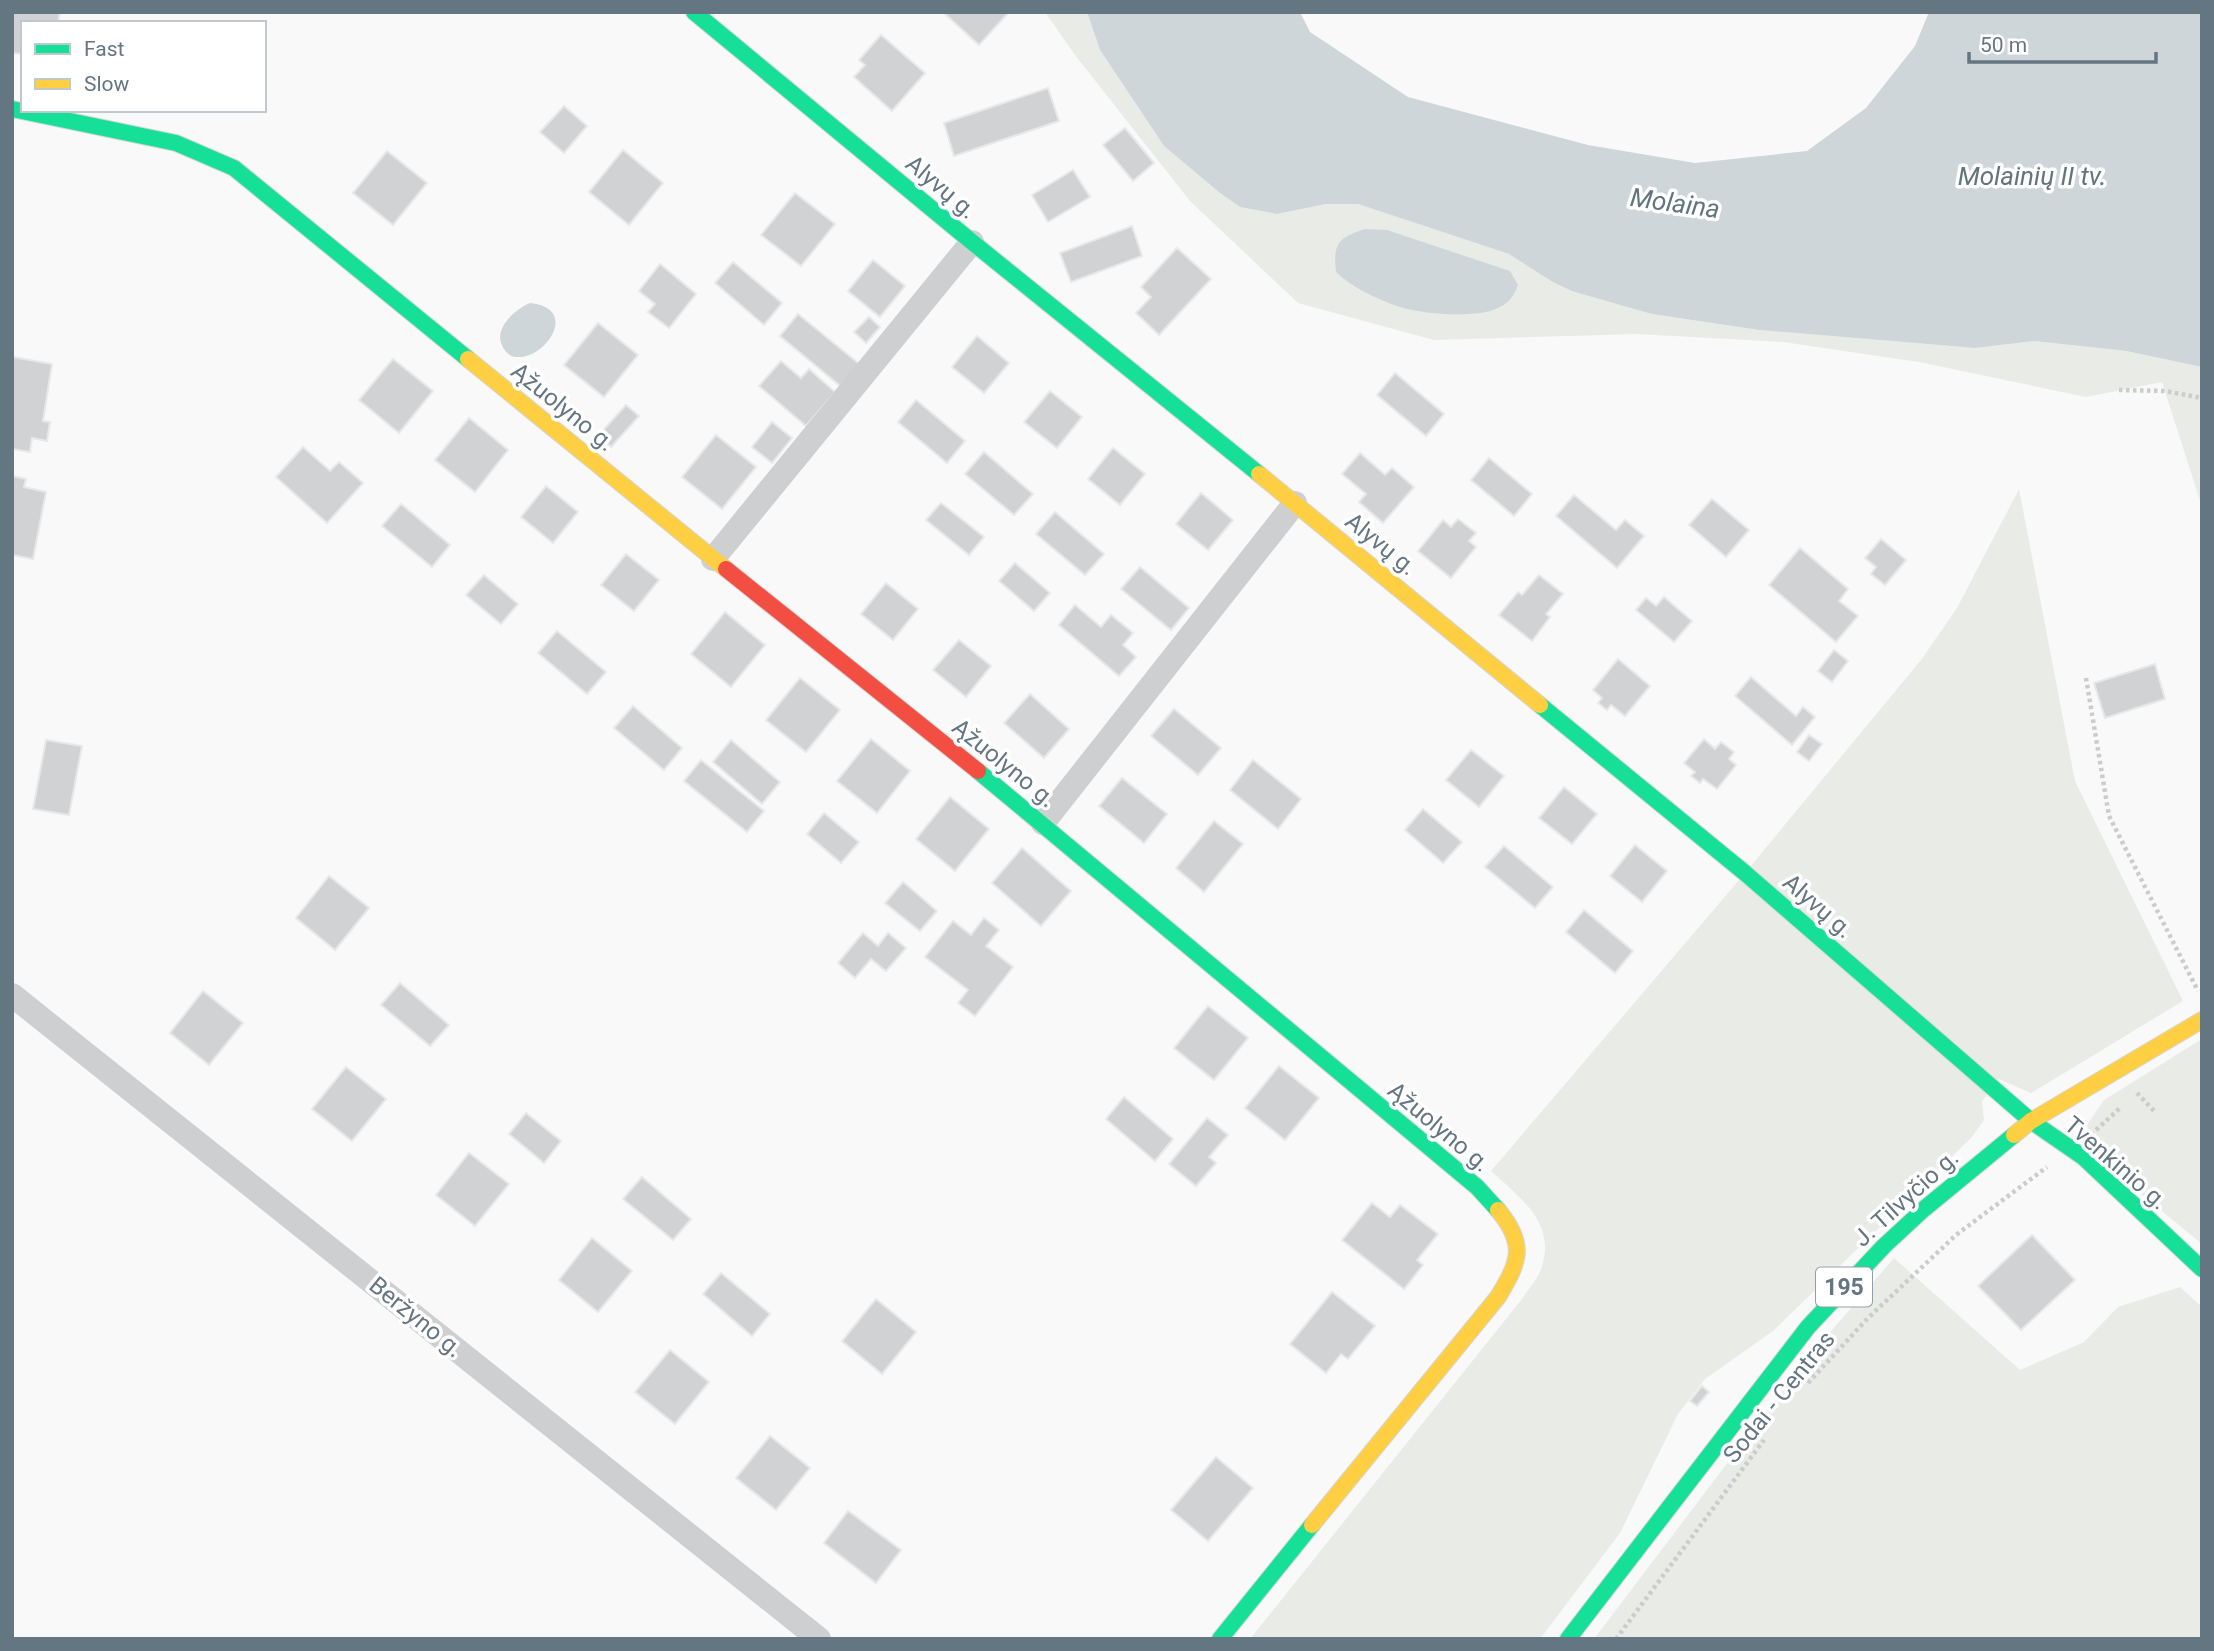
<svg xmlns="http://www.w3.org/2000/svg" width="2214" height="1651" font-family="Roboto,sans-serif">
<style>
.green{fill:#e8ebe6}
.water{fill:#ced6d9}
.building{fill:#d0d2d3;stroke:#e8e8e8;stroke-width:2}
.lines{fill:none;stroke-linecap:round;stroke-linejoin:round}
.fast-casing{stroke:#d5d6d7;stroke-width:18}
.slow-casing{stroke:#d5d6d7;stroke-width:18}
.jam-casing{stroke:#d5d6d7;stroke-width:18}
.path{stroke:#cbcccd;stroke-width:4.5;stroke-dasharray:3.5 3.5;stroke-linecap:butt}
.street{stroke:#cecfd0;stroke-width:24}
.fast{stroke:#16e098;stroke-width:16}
.slow{stroke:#ffcf43;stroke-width:16}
.jam{stroke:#f24e42;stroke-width:16}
.labels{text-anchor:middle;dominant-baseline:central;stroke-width:7;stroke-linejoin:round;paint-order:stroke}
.shield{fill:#fff;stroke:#939fa8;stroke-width:2}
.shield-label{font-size:23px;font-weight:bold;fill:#657683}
.street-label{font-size:24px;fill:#657683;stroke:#fff}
.water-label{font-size:26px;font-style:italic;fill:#60757c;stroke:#fff}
</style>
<rect width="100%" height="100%" fill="#f9f9f9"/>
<!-- green -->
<g class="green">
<polygon points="1045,12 1087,12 1100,50 1164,146 1220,193 1240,207 1277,214 1326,204 1358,204 1509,254 1551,281 1652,314 1759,330 1975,348 2033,341 2126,351 2202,367 2202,507 2162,382 2086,397 1919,362 1783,342 1637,334 1434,340 1298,303 1190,201 1075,55"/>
<path d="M2019,489L2075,781L2183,1001L2031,1093L1999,1079L1982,1101L1984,1120L1971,1138L1773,1331L1705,1379L1678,1414L1620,1533L1540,1639H1250L1522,1299C1528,1289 1539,1278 1542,1266C1556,1222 1519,1197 1491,1171L1745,873L1921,660L1957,608Z"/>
<polygon points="2202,1039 2202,1244 2095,1156 2087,1125 2104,1100"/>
<polygon points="1894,1258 2020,1370 2084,1342 2118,1307 2180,1287 2202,1307 2202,1639 1594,1639 1797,1371"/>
</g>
<!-- water -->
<g class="water">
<polygon points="1087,12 1300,12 1310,32 1408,97 1588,145 1695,163 1807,151 1866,108 1915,46 1929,12 2202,12 2202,367 2126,351 2034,341 1975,348 1759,330 1652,314 1572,291 1551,281 1509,254 1358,204 1326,204 1277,214 1240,207 1220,193 1164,146 1100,50"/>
<path d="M1365,229L1387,230L1510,271L1518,285C1514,296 1509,303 1498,308C1476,319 1419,314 1397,306C1375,298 1353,288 1336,272C1333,243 1338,238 1365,229Z"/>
<path d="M530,303C580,308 546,359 517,357C512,357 507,354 504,349C491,330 514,310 530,303Z"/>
</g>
<!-- building -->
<g class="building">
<polygon points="12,12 60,12 58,23 23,23 23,54 12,53"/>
<polygon points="943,12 1009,12 979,45"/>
<polygon points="881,35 925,73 892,111 854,77 865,65 859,60"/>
<polygon points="1048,88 1059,121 954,156 944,123"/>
<polygon points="564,106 587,126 564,153 540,132"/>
<polygon points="1125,128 1154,163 1133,181 1103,145"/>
<polygon points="623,150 663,183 629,225 589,192"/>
<polygon points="387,151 427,183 393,225 353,193"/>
<polygon points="1073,170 1090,197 1048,222 1032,195"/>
<polygon points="795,193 835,224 801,266 761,235"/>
<polygon points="1132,226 1142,256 1071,282 1060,253"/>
<polygon points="1177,248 1211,279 1159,335 1136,313 1151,297 1141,287"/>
<polygon points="873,260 905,286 880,317 848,291"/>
<polygon points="733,262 782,303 764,325 715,283"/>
<polygon points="660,264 696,294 669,328 648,312 655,304 639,291"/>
<polygon points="798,314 863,367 844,389 780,336"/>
<polygon points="869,317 880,327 866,343 854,332"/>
<polygon points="598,323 638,355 604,397 564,365"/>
<polygon points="977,336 1009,363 984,393 952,367"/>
<polygon points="13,357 52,364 43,421 50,422 47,441 32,438 30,452 12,449"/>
<polygon points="393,359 433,391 399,433 359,400"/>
<polygon points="781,361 801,378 809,369 835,392 806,426 759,386"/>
<polygon points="1395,373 1444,414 1426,436 1377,395"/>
<polygon points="1050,391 1082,417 1057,448 1024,422"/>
<polygon points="916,400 965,441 947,463 898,422"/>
<polygon points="626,405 639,416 611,447 599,435"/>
<polygon points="469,418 508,450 475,492 435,460"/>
<polygon points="772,422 792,438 772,463 752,447"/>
<polygon points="716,435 756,467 722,509 682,477"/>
<polygon points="303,447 330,471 339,462 363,483 327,523 276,477"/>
<polygon points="1113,448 1145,474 1120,505 1088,479"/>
<polygon points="984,452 1033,494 1014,515 965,474"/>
<polygon points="1360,453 1385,475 1392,468 1414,487 1383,523 1359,502 1366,494 1342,474"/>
<polygon points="1489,458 1532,494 1514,516 1471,480"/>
<polygon points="12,476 26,479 24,487 46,492 33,559 12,555"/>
<polygon points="546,486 578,512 553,543 521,517"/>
<polygon points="1201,493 1233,520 1208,550 1176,524"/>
<polygon points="1574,495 1616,530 1625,520 1644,536 1617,568 1556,516"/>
<polygon points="1712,499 1749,530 1726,557 1689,525"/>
<polygon points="941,503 984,537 969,555 926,520"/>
<polygon points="401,504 450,545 432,567 382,526"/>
<polygon points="1055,512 1104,554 1085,575 1036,534"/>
<polygon points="1458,519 1476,533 1469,541 1476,547 1451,578 1418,551 1443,520 1451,527"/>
<polygon points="1881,539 1906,560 1885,585 1871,574 1876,567 1865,558"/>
<polygon points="1800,548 1848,589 1839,601 1858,616 1836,642 1769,585"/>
<polygon points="626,554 659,580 634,611 601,585"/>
<polygon points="1015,563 1050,593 1034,611 999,581"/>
<polygon points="1140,567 1189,608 1171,630 1121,589"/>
<polygon points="484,575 518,604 501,624 466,595"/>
<polygon points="1539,575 1563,594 1546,614 1550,617 1532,641 1499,615 1518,592 1522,595"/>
<polygon points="886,583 918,609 893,640 861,614"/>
<polygon points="1664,597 1692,621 1674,642 1636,610 1646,598 1656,606"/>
<polygon points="1075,605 1101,627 1111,615 1133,633 1123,645 1136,657 1119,676 1059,625"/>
<polygon points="725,612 765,645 731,687 691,654"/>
<polygon points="557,631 606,672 587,694 538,653"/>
<polygon points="959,640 991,666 966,697 933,670"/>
<polygon points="1834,650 1848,661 1832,682 1818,671"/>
<polygon points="1618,659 1650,686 1625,716 1611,705 1607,710 1598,703 1602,698 1593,690"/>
<polygon points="2155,664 2165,699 2105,718 2094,683"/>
<polygon points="1751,677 1796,716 1803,707 1815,717 1792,745 1735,696"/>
<polygon points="800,678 840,710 806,752 766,720"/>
<polygon points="1030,694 1069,729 1044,758 1004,723"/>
<polygon points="633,706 682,748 664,770 614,728"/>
<polygon points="1174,709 1221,748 1198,775 1151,736"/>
<polygon points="1809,735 1822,744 1809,761 1797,752"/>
<polygon points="871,739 910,771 877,813 837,781"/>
<polygon points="1704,739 1715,749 1721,742 1734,752 1729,759 1736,765 1717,789 1703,779 1700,783 1691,776 1695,772 1684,763"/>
<polygon points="46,740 82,746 69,815 33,809"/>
<polygon points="731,740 780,782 762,804 713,762"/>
<polygon points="1471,750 1504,776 1479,807 1446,780"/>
<polygon points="701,760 764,811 747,832 684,781"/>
<polygon points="1253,760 1301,799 1278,829 1230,790"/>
<polygon points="1122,778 1167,814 1144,843 1099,806"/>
<polygon points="1564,787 1597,814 1572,844 1539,818"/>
<polygon points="950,797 989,829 955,871 916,839"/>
<polygon points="1423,809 1462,842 1443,863 1405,830"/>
<polygon points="824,813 859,842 841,863 807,834"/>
<polygon points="1214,821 1243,844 1204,892 1176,868"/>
<polygon points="1635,845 1667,871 1642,902 1610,876"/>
<polygon points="1504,846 1553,887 1535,908 1485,867"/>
<polygon points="1022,848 1071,891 1041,926 992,883"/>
<polygon points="329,876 369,908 335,950 296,918"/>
<polygon points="903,882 937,911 920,931 885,903"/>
<polygon points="1584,910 1633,951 1615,973 1566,932"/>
<polygon points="984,918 999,930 986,946 1013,967 975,1016 958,1003 968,990 925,957 953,921 971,935"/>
<polygon points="863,933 878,946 888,933 906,948 886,971 871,959 855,978 838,963"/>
<polygon points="400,983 449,1025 430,1046 381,1005"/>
<polygon points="203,991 243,1023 209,1065 170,1033"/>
<polygon points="1208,1006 1248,1038 1214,1080 1174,1048"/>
<polygon points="1279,1066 1319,1098 1285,1140 1245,1108"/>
<polygon points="346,1067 386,1099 352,1141 312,1109"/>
<polygon points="1124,1097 1173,1139 1155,1161 1106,1119"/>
<polygon points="526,1113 561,1141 544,1163 509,1134"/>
<polygon points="1207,1118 1228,1135 1209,1157 1216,1163 1196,1186 1169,1164"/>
<polygon points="469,1153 509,1184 475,1226 436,1195"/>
<polygon points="642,1177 691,1219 673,1240 623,1199"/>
<polygon points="1372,1203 1390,1217 1400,1205 1438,1234 1417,1260 1423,1265 1404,1289 1342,1240"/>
<polygon points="2032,1235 2075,1280 2021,1330 1978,1286"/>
<polygon points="592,1238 632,1271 598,1312 559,1280"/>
<polygon points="721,1273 770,1314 752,1336 703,1294"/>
<polygon points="1332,1292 1375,1326 1348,1359 1341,1354 1326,1373 1290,1344"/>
<polygon points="876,1299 916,1332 882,1374 842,1341"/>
<polygon points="670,1350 709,1382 675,1424 635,1392"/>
<polygon points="1702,1386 1709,1392 1697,1406 1690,1401"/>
<polygon points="770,1436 810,1468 776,1510 736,1478"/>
<polygon points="1216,1457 1253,1488 1208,1541 1171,1510"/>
<polygon points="848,1511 901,1550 876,1583 824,1543"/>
</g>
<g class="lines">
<!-- fast casing -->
<g class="fast-casing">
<g id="fast">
<polyline points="694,12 972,242 1259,474"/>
<polyline points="12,109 176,143 234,168 468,359"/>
<polyline points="1540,705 1745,873 2031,1121 2083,1157 2202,1269"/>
<polyline points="978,771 1477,1187 1498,1210"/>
<polyline points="1220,1639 1312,1525"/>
<polyline points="1568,1639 1808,1327 1884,1246 1924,1209 2014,1135"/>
</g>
</g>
<!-- slow casing -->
<g class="slow-casing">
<g id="slow">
<polyline points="468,359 726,569"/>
<polyline points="1259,474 1540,705"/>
<polyline points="2014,1135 2031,1121 2202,1020"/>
<path d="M1312,1525L1498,1297C1519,1262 1527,1245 1498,1210"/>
</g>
</g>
<!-- jam casing -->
<g class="jam-casing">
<polyline id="jam" points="726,569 978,771"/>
</g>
<!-- path -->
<g class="path">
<polyline points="2119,390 2165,391 2202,398"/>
<polyline points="2086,678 2109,816 2198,991"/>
<polyline points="2137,1093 2156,1113"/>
<polyline points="2096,1130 2120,1108"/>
<polyline points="1808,1383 1868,1318 1956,1235 2047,1167"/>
<polyline points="1616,1639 1764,1440"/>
</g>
<!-- street -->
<g class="street">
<polyline points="713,559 972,242"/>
<polyline points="1043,823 1295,503"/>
<polyline points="12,995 819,1639"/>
</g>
<!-- fast -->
<use href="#fast" class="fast"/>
<!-- slow -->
<use href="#slow" class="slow"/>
<!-- jam -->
<use href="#jam" class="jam"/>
</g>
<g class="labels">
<!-- shield labels -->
<rect class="shield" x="1816" y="1267.5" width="56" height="39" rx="5"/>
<g class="shield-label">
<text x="1844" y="1287">195</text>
</g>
<!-- street labels -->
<g class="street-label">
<text transform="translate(941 187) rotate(40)">Alyvų g.</text>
<text transform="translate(563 407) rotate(39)">Ąžuolyno g.</text>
<text transform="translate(1381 544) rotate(39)">Alyvų g.</text>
<text transform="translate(1004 763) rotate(39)">Ąžuolyno g.</text>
<text transform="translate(1818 906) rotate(41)">Alyvų g.</text>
<text transform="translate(1439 1127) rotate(40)">Ąžuolyno g.</text>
<text transform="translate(2116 1163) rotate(41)">Tvenkinio g.</text>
<text transform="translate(1906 1198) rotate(-42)">J. Tilvyčio g.</text>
<text transform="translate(416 1317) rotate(39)">Beržyno g.</text>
<text transform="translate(1779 1397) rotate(-51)">Sodai - Centras</text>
</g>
<!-- water labels -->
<g class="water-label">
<text x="2032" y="176">Molainių II tv.</text>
<text transform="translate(1675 203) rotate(8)">Molaina</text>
</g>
</g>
<!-- border -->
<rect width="2214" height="1651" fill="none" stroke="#657683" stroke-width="28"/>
<!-- legend -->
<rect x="21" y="21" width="245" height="91" fill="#ffffff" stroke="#c1c8cd" stroke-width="2"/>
<rect x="35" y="44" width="35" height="10" fill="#16e098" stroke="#c1c8cd" stroke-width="2"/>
<text x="84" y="56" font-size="21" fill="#657683">Fast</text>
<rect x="35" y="79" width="35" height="10" fill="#ffcf43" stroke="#c1c8cd" stroke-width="2"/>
<text x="84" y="91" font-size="21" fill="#657683">Slow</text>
<!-- scale -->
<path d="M1969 52v10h187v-10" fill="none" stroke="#657683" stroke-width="3.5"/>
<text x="1980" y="52" font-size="21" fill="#657683" stroke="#ffffff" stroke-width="5" paint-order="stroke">50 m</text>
</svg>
